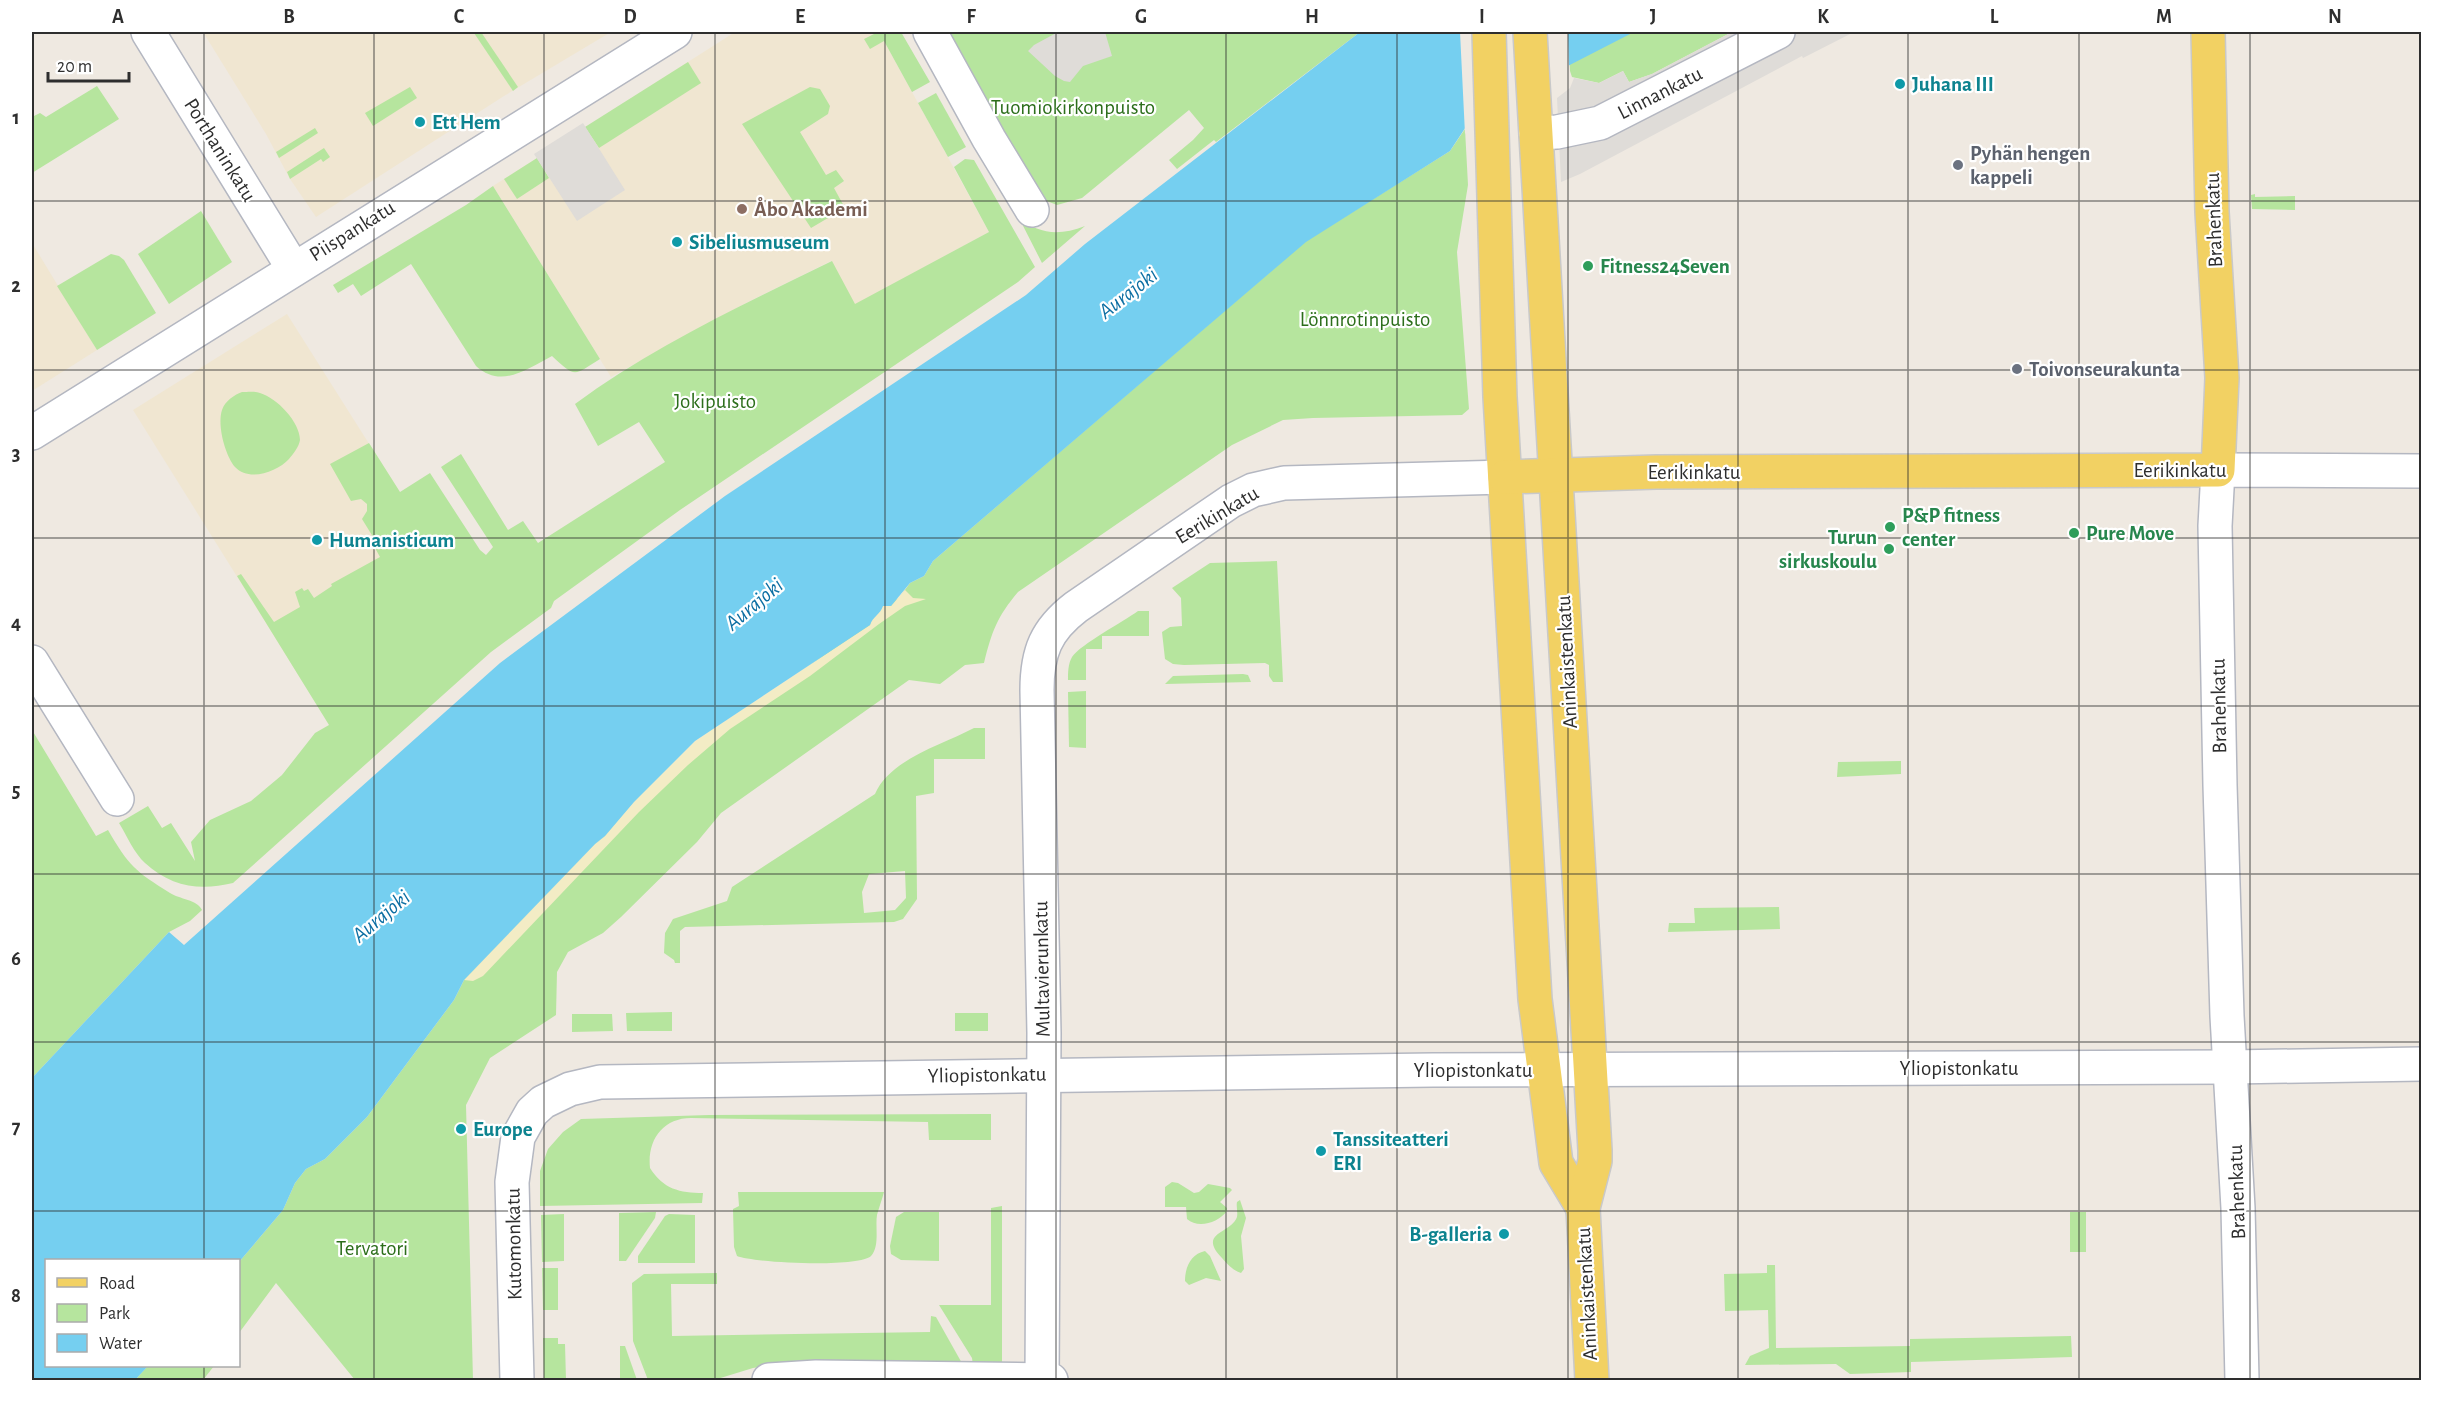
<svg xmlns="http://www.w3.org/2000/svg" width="2453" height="1412" font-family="'Alegreya Sans',sans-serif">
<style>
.education{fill:#f0e6d1}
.green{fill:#b6e59e;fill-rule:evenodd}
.sand{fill:#f3ecc5}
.plaza{fill:#dfdcd8}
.water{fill:#75cff0}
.pier{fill:#efe9e1}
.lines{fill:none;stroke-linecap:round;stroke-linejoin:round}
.minor-casing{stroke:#b4b7c1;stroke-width:36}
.major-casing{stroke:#c9c9c9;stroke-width:36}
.minor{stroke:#fff;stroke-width:33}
.major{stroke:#f2d163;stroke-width:33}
.grid{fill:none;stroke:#2e2e2e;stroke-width:1.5;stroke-opacity:0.55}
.culture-dot{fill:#0f9aa8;stroke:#fff;stroke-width:2}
.worship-dot{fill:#6b7280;stroke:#fff;stroke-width:2}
.education-dot{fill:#8d6e63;stroke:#fff;stroke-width:2}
.leisure-dot{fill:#2e9e5b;stroke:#fff;stroke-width:2}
.labels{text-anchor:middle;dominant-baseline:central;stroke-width:4.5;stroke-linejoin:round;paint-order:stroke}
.culture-label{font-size:21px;font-weight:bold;fill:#0d838f;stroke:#fff;text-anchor:start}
.street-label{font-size:21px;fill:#2e2e2e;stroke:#fff}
.park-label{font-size:21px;fill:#2c6e1b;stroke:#fff}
.worship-label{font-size:21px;font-weight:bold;fill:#5b616d;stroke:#fff;text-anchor:start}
.education-label{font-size:21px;font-weight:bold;fill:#785e54;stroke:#fff;text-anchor:start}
.leisure-label{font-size:21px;font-weight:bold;fill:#27864d;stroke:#fff;text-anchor:start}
.water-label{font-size:22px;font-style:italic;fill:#0d6fa3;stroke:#fff}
.neatline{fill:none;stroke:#2e2e2e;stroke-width:2}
.grid-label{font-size:20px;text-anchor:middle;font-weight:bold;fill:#2e2e2e}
</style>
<rect width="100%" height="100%" fill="#efe9e1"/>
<!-- education -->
<g class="education">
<polygon points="203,32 611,32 504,96 316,217 290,179 266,134"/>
<polygon points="735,32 879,32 989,232 855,305 831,261 746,303 611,377 493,186"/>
<polygon points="32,243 97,350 32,391"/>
<polygon points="287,314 459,586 304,684 133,410"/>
</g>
<!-- green -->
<g class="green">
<polygon points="476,32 481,32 518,87 513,91 474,33"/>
<polygon points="878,32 901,32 930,82 912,92 884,41 870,49 864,39"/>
<polygon points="945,32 1360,32 1216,142 1214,140 1177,169 1169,160 1193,140 1204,128 1189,110 1082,198 1057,205 1039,198"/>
<polygon points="1568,32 1732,32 1652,74 1629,82 1623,71 1599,83 1572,77 1570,71"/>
<polygon points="688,62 701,83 599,148 585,127"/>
<polygon points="97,86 119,119 32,173 32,117 40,113 46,117"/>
<polygon points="410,87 417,98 373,126 365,113"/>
<polygon points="810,87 820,89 830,106 828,114 800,132 826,175 836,170 844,181 834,188 845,208 811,228 742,124"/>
<polygon points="936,93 966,147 948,157 918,103"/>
<polygon points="315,128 318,133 279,158 276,152"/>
<path d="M1465,129L1468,185L1457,252L1469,409L1462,415L1313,418L1283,420L1232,445L1018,592C997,617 992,631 984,663L965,665L940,684L909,680L721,813L697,842L621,917L603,933L568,952L557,972L556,1015L490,1058L466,1105L473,1380H355L276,1283L239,1333V1262L283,1210L295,1183L306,1169L325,1159L367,1117L454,1000L464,980L595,844L605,836L633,802L726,721L790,680L876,616L883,606L899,598L910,583L924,576L933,561L1306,241L1450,151Z"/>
<polygon points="324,148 330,157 323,162 321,159 290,179 287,172"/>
<polygon points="537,158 549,178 517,199 504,179"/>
<path d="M965,159L974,160L1035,267L1018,282L680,510L554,601L551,608L491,652L233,883C200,891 171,887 145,863C134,853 127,836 119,823L148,806L162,828L171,823L195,861L191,842L210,820L251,801L282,775L315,733L329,725L237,576L241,574L274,622L300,607L295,592L302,588L304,591L308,589L314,598L332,586L331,584L380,557L375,548L378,545L362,519L367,511V504L361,499L351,501L330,464L369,443L400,492L430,473L480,550L486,555L493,547L441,467L461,454L508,530L523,521L538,543L665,462L639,422L598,446L575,404C653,346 744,304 832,261L855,304L989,232L954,167Z"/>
<path d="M493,186L600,359C573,376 576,378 552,356C527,369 501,389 476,366L411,264L361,296L353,284L338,293L333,285L466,205Z"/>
<polygon points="2255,194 2255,197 2295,196 2295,210 2252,209 2251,195"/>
<polygon points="201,211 232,262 169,304 138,254"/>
<path d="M1018,216C1039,235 1059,236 1085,226L1042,263Z"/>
<polygon points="111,254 119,256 124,260 156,313 97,350 57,286"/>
<path d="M242,392C247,392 255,391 260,393C277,398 300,422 300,440C299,447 293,454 289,459C277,472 249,482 235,467C225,455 217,425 222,410C225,401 234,395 242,392Z"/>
<polygon points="1277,561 1283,682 1273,682 1269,676 1269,665 1265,663 1184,665 1173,664 1165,659 1162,632 1170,627 1182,626 1181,598 1172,588 1210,563"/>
<path d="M1138,611H1149V636H1102V649H1086V680H1068C1068,673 1068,664 1072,657C1081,644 1123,622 1138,611Z"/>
<polygon points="1243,674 1248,675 1251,682 1165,684 1173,676"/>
<polygon points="1086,691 1086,748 1069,747 1068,692"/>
<path d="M974,728H985V759H934V793L916,796L917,899L903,919L894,922L685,927L680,931V963H675L674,960L664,953L665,933L673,919L727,901L732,887L875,794C890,759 942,745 974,728ZM905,871L906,898L895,910L864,913L862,892L869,874Z"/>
<path d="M32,730L96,836L108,830C129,866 135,871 170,893C179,899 198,900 202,910L190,921L169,932L32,1078Z"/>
<polygon points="1901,761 1901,774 1837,777 1838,762"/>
<polygon points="1779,907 1780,929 1668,932 1669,923 1695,923 1694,908"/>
<polygon points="672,1012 672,1031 627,1031 626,1013"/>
<rect x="955" y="1013" width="33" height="18"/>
<polygon points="572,1014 612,1014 613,1031 572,1032"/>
<path d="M991,1114V1140H929L928,1122L691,1118C663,1118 647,1140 650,1168C663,1189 680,1193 703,1193L702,1203L540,1206V1171L548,1149L563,1132L581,1119L709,1115Z"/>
<path d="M1172,1182L1178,1183L1194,1193L1199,1192L1208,1184L1230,1188L1232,1190L1220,1202L1227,1208V1211C1218,1223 1198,1229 1187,1219L1186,1207H1165V1187Z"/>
<path d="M738,1192H884C882,1200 879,1207 877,1215C875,1227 880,1246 871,1256C859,1268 754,1263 737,1256L734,1247L733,1209L739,1206Z"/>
<path d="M1240,1200L1246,1218L1241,1236L1244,1269L1241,1273C1234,1271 1227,1264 1222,1258C1197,1232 1231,1234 1237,1217C1238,1212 1236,1207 1237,1202Z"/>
<polygon points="1002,1206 1002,1365 973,1365 972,1358 939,1305 991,1305 991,1208"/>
<polygon points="656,1212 655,1218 626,1261 619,1261 619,1213"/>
<polygon points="904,1212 939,1212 939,1261 901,1260 891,1254 890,1246 896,1217"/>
<rect x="2070" y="1212" width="16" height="40"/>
<polygon points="564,1214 564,1261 542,1262 541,1215"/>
<polygon points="669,1214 695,1215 695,1263 638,1263 638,1256 665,1216"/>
<path d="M1205,1251L1210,1256L1221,1281L1206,1278L1189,1285L1185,1281C1185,1267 1191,1254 1205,1251Z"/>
<polygon points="1767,1265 1775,1265 1776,1348 1910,1346 1910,1339 2071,1336 2072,1357 1911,1362 1911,1372 1850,1374 1836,1364 1745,1365 1750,1356 1769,1348 1768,1310 1725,1311 1724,1274 1767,1273"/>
<polygon points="542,1268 558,1268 558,1310 543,1310"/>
<polygon points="717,1273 717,1284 671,1284 672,1336 930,1332 931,1316 936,1317 963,1365 772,1365 753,1368 714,1380 648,1380 633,1341 632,1283 644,1274"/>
<polygon points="543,1338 558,1338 558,1344 565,1344 566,1380 544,1380"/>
<polygon points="620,1346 625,1346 637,1380 620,1380"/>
<polygon points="148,1366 214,1366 203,1380 135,1380"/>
</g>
<!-- sand -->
<polygon class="sand" points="905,590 913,598 926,599 905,606 879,624 810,676 730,729 688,765 639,812 483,976 473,981 464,980 595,844 605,836 633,802 695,741 870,625 872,618 883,606 891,606"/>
<!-- plaza -->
<g class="plaza">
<polygon points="1058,32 1105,32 1112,56 1083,66 1070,82 1064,81 1055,76 1028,51 1034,45"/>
<polygon points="1732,32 1854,32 1803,58 1802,56 1580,174 1561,182 1557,98 1570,88 1574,78 1599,83 1623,71 1629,82 1652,74"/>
<polygon points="583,123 625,190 577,221 534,154"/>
</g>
<!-- water -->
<path class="water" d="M1360,32H1634L1523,89L1479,107L1450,151L1306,242L933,561L924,576L910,583L891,606H883C880,615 873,616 870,625L695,741L634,802L605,836L595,844L464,980L454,1000L367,1117L325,1159L306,1169L295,1183L283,1210L239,1262L238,1260H46V1366H148L135,1380H32V1078L169,932L184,945L500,663L725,496L1026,295L1085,244Z"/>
<!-- pier -->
<polygon class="pier" points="1460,32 1568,32 1569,68 1524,92 1481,110 1465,134"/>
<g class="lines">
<!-- minor casing -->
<g class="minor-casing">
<g id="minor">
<polyline points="148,32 293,268"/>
<polyline points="930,32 989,139 1032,210"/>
<polyline points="1536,133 1557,132 1600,123 1778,32"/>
<polyline points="32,433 675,32"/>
<polyline points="32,662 117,799"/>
<polyline points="517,1380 512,1182 518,1137 532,1112 543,1102 570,1089 600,1082 1433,1070 2231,1067 2422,1064"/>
<polyline points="769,1380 816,1377 1051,1380"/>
<path d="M1042,1380L1044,1033L1037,690C1037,652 1046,630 1076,607L1231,501L1253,490L1284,483L1505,477"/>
<polyline points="2242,1380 2238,1208 2227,1016 2220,785 2215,526 2218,470 2422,471"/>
</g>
</g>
<!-- major casing -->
<g class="major-casing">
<g id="major">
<polyline points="1489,32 1500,397 1535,999 1556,1163 1583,1208"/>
<polyline points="1530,32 1595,1150 1595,1161 1583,1208 1592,1380"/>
<polyline points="1505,477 1656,472 2218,470 2222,378 2212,212 2208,32"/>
</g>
</g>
<!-- minor -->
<use href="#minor" class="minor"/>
<!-- major -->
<use href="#major" class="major"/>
</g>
<!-- grid -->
<path class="grid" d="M204,32V1260M374,32V1380M544,32V1380M715,32V1380M885,32V1380M1056,32V1380M1226,32V1380M1397,32V1380M1568,32V1380M1738,32V1380M1908,32V1380M2079,32V1380M2250,32V1380M32,201H2422M32,370H2422M32,538H2422M32,706H2422M32,874H2422M32,1042H2422M32,1211H2422M204,1366V1380"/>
<!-- markers -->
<g class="culture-dot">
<circle cx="1900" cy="84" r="6"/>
<circle cx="420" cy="122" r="6"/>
<circle cx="677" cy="242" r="6"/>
<circle cx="317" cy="540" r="6"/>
<circle cx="461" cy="1129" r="6"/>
<circle cx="1321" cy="1151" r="6"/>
<circle cx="1504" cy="1234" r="6"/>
</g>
<g class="worship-dot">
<circle cx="1958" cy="165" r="6"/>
<circle cx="2017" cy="369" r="6"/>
</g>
<circle class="education-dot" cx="742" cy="209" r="6"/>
<g class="leisure-dot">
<circle cx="1588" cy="266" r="6"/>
<circle cx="1890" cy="527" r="6"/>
<circle cx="2074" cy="533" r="6"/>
<circle cx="1889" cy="549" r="6"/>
</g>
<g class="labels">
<!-- culture labels -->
<g class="culture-label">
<text x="1912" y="84">Juhana III</text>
<text x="432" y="122">Ett Hem</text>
<text x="689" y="242">Sibeliusmuseum</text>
<text x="329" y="540">Humanisticum</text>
<text x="473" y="1129">Europe</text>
<text x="1333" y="1139">Tanssiteatteri<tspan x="1333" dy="24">ERI</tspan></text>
<text x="1492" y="1234" text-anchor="end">B-galleria</text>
</g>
<!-- street labels -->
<g class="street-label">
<text transform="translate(1660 93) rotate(-27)">Linnankatu</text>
<text transform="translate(220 150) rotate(58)">Porthaninkatu</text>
<text transform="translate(2214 220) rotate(-92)">Brahenkatu</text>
<text transform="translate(352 231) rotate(-32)">Piispankatu</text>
<text x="2180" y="470">Eerikinkatu</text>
<text x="1694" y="472">Eerikinkatu</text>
<text transform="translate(1217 515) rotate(-31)">Eerikinkatu</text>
<text transform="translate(1567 662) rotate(-93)">Aninkaistenkatu</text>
<text transform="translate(2219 706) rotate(-91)">Brahenkatu</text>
<text transform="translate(1042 969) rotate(-91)">Multavierunkatu</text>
<text x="1959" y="1068">Yliopistonkatu</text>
<text x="1473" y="1070">Yliopistonkatu</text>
<text transform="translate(987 1075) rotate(-1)">Yliopistonkatu</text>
<text transform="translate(2237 1192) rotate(-92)">Brahenkatu</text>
<text transform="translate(514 1244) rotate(-91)">Kutomonkatu</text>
<text transform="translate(1587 1294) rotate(-93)">Aninkaistenkatu</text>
</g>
<!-- park labels -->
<g class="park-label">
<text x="1073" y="107">Tuomiokirkonpuisto</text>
<text x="1365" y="319">Lönnrotinpuisto</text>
<text x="715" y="401">Jokipuisto</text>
<text x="372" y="1248">Tervatori</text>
</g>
<!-- worship labels -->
<g class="worship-label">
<text x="1970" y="153">Pyhän hengen<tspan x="1970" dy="24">kappeli</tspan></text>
<text x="2029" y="369">Toivonseurakunta</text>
</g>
<!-- education labels -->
<g class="education-label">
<text x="754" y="209">Åbo Akademi</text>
</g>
<!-- leisure labels -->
<g class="leisure-label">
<text x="1600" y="266">Fitness24Seven</text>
<text x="1902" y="515">P&amp;P fitness<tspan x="1902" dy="24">center</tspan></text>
<text x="2086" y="533">Pure Move</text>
<text x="1877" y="537" text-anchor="end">Turun<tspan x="1877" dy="24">sirkuskoulu</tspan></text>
</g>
<!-- water labels -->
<g class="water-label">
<text transform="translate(1128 293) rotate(-38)">Aurajoki</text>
<text transform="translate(754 604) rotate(-40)">Aurajoki</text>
<text transform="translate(381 916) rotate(-40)">Aurajoki</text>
</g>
</g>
<!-- border -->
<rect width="2453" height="1412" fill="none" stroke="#ffffff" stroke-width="66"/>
<!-- legend -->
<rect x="45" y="1259" width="195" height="108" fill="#ffffff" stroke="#ababab" stroke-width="1.5"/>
<rect x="57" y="1278" width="30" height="9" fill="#f2d163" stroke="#ababab" stroke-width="1.5"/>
<text x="99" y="1289" font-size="18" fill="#2e2e2e">Road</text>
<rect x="57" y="1304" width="30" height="18" fill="#b6e59e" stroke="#ababab" stroke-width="1.5"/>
<text x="99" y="1319" font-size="18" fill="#2e2e2e">Park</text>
<rect x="57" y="1334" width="30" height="18" fill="#75cff0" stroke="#ababab" stroke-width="1.5"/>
<text x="99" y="1349" font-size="18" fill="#2e2e2e">Water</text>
<!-- scale -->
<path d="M48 72v9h81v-9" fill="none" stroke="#2e2e2e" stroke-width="3"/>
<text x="57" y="72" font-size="18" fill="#2e2e2e" stroke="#ffffff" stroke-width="4.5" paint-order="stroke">20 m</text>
<rect x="33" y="33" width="2387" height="1346" class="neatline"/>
<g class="grid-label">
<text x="118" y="23">A</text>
<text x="289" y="23">B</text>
<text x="459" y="23">C</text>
<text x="630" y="23">D</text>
<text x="800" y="23">E</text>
<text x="971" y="23">F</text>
<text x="1141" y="23">G</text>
<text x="1312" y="23">H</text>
<text x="1482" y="23">I</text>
<text x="1653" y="23">J</text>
<text x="1823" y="23">K</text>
<text x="1994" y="23">L</text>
<text x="2164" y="23">M</text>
<text x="2335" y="23">N</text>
<text x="16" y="124">1</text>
<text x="16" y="292">2</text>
<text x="16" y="460">3</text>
<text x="16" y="629">4</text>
<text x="16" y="797">5</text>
<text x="16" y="965">6</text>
<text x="16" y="1133">7</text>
<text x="16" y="1302">8</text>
</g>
</svg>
